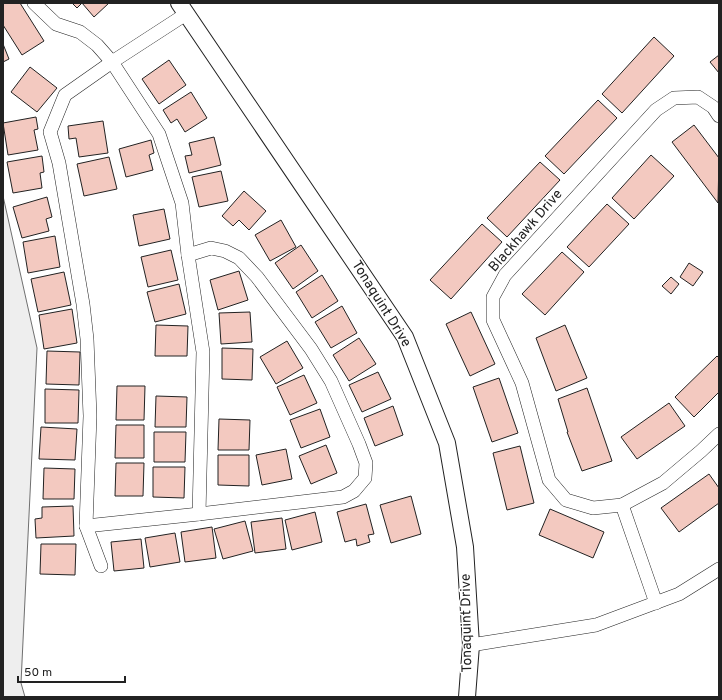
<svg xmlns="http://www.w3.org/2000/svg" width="722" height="700" font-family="Overpass,sans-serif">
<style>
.green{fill:#eee;stroke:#6f6f6f}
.building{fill:#f3c9c0;stroke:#222}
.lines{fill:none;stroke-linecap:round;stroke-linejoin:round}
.minor-casing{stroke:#222;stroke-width:14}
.tertiary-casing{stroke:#222;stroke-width:18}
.minor{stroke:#fff;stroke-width:13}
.tertiary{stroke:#fff;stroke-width:16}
.labels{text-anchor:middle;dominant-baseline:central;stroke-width:3;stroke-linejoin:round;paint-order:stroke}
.street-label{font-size:14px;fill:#222;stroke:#fff}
</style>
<rect width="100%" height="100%" fill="#fff"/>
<!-- green -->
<polygon class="green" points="3,196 37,348 21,683 25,697 3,697"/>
<!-- building -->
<g class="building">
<polygon points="3,3 20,3 44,41 22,55 3,25"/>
<polygon points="72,3 109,3 94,17 82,3 77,8"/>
<polygon points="654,37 674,56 622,113 602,94"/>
<polygon points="3,44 9,59 3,62"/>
<polygon points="719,55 719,73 710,62"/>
<polygon points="169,60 186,85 159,104 142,79"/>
<polygon points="30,67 57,88 37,112 11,92"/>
<polygon points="191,92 207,118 185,132 177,119 171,123 163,110"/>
<polygon points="598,100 617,118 564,174 545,156"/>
<polygon points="36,117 38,129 34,130 38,150 8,155 3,123"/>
<polygon points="103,121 108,153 79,157 76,138 69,139 68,126"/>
<polygon points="694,125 719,158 718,203 672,142"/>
<polygon points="214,137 221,165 189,173 185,156 192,155 189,143"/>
<polygon points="151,140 154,153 149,155 153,170 126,177 119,149"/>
<polygon points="651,155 674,176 634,219 612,198"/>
<polygon points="42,156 44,172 40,173 42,188 13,193 7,162"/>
<polygon points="109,157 117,189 84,196 77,164"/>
<polygon points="540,162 560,180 507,237 487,218"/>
<polygon points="221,171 228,201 199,207 192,177"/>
<polygon points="244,191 266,211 249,230 239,220 233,226 222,216"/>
<polygon points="47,197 52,217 46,219 49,231 22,238 13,207"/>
<polygon points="607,204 629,224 589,267 567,247"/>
<polygon points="164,209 170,239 139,246 133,215"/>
<polygon points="281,220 296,247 270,261 255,235"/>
<polygon points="482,224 502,242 451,299 430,280"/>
<polygon points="55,236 60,267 28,273 23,242"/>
<polygon points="301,245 318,271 293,289 275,263"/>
<polygon points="171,250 178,280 148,287 141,257"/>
<polygon points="562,252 584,272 545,315 522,294"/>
<polygon points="689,263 703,272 693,286 680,277"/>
<polygon points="239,271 248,300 218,310 210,280"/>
<polygon points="64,272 71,305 38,312 31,279"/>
<polygon points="322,275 338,301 312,318 296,292"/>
<polygon points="671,277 679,284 671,294 662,286"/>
<polygon points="179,284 186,314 155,322 147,292"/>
<polygon points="342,306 357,333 331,348 315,322"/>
<polygon points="72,309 77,343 44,349 39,315"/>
<polygon points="250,312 252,342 221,344 219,313"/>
<polygon points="471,312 495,364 470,376 446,324"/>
<polygon points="156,325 188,326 187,356 155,356"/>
<polygon points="565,325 587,378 556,391 536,338"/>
<polygon points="359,338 376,364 349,381 333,355"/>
<polygon points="287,341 303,368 276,384 260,357"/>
<polygon points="222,348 253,349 252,380 222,379"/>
<polygon points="47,351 80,352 79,385 46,384"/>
<polygon points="717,356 719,358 719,392 694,417 675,397"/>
<polygon points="378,372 391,399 362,412 349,385"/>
<polygon points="304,375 317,403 290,415 277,387"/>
<polygon points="499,378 518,433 492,442 473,387"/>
<polygon points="117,386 145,386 144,420 116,420"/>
<polygon points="587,388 612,461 582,471 567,432 568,432 558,399"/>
<polygon points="45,389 79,390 78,423 45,423"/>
<polygon points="156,396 187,397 186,427 155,427"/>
<polygon points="669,403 685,426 637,459 621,437"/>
<polygon points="393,406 403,435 375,446 364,418"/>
<polygon points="320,409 330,437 301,448 290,420"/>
<polygon points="219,419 250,420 249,450 218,450"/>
<polygon points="116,425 144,425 144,458 115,458"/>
<polygon points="41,427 77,429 75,460 39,459"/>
<polygon points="154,432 186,432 185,462 154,462"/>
<polygon points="326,445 337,473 311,484 299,456"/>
<polygon points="520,446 534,503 507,510 493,453"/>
<polygon points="286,449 292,479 262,485 256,455"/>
<polygon points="218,455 249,455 249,486 218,485"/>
<polygon points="116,463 144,463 143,496 115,496"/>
<polygon points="153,467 185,467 184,498 153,497"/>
<polygon points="44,468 75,469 74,499 43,499"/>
<polygon points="709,474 719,488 719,503 679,532 661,508"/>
<polygon points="411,496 421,534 391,543 380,505"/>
<polygon points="366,504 374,534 368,535 370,542 357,546 356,539 345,542 337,512"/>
<polygon points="73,506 74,536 36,538 35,519 42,518 42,507"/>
<polygon points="550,509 604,532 593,558 539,535"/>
<polygon points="315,512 322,542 292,550 285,520"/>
<polygon points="282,518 286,549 255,553 251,522"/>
<polygon points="245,521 253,551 223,559 214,529"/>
<polygon points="212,527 216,558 185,562 181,532"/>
<polygon points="175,533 180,562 150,567 145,538"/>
<polygon points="141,539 144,568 114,571 111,542"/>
<polygon points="41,544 76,544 75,575 40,574"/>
</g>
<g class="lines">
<!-- minor casing -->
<g class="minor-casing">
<g id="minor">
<polyline points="34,3 56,24 80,32 97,45 112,62 159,134 182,203 188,255 203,352 199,514"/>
<polyline points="719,116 713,107 698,97 674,98 656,110 505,275 493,297 493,320 522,383 549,480 566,500 593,508 622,505 663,483 701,451 719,434"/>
<polyline points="622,505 656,603"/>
<polyline points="86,526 199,514 343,497 354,491 365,478 366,463 359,444 331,381 311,349 257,277 239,258 225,251 211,248 188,255"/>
<polyline points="101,566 86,526 90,416 87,339 83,304 59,163 50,132 65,95 112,62 186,14"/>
<polyline points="471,645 596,625 679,594 719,569"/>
</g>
</g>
<!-- tertiary casing -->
<g class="tertiary-casing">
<polyline id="tertiary" points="179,3 405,337 447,443 465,547 471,645 467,697"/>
</g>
<!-- minor -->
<use href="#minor" class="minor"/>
<!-- tertiary -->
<use href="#tertiary" class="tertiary"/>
</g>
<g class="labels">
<!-- street labels -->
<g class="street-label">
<text transform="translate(526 231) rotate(-49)">Blackhawk Drive</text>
<text transform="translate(381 304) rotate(58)">Tonaquint Drive</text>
<text transform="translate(467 623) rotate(-91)">Tonaquint Drive</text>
</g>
</g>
<!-- border -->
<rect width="722" height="700" fill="none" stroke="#222222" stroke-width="8"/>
<!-- scale -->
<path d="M18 676v6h107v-6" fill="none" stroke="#222222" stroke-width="2"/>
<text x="24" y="676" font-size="12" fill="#222222" stroke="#ffffff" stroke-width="3" paint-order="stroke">50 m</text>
</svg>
